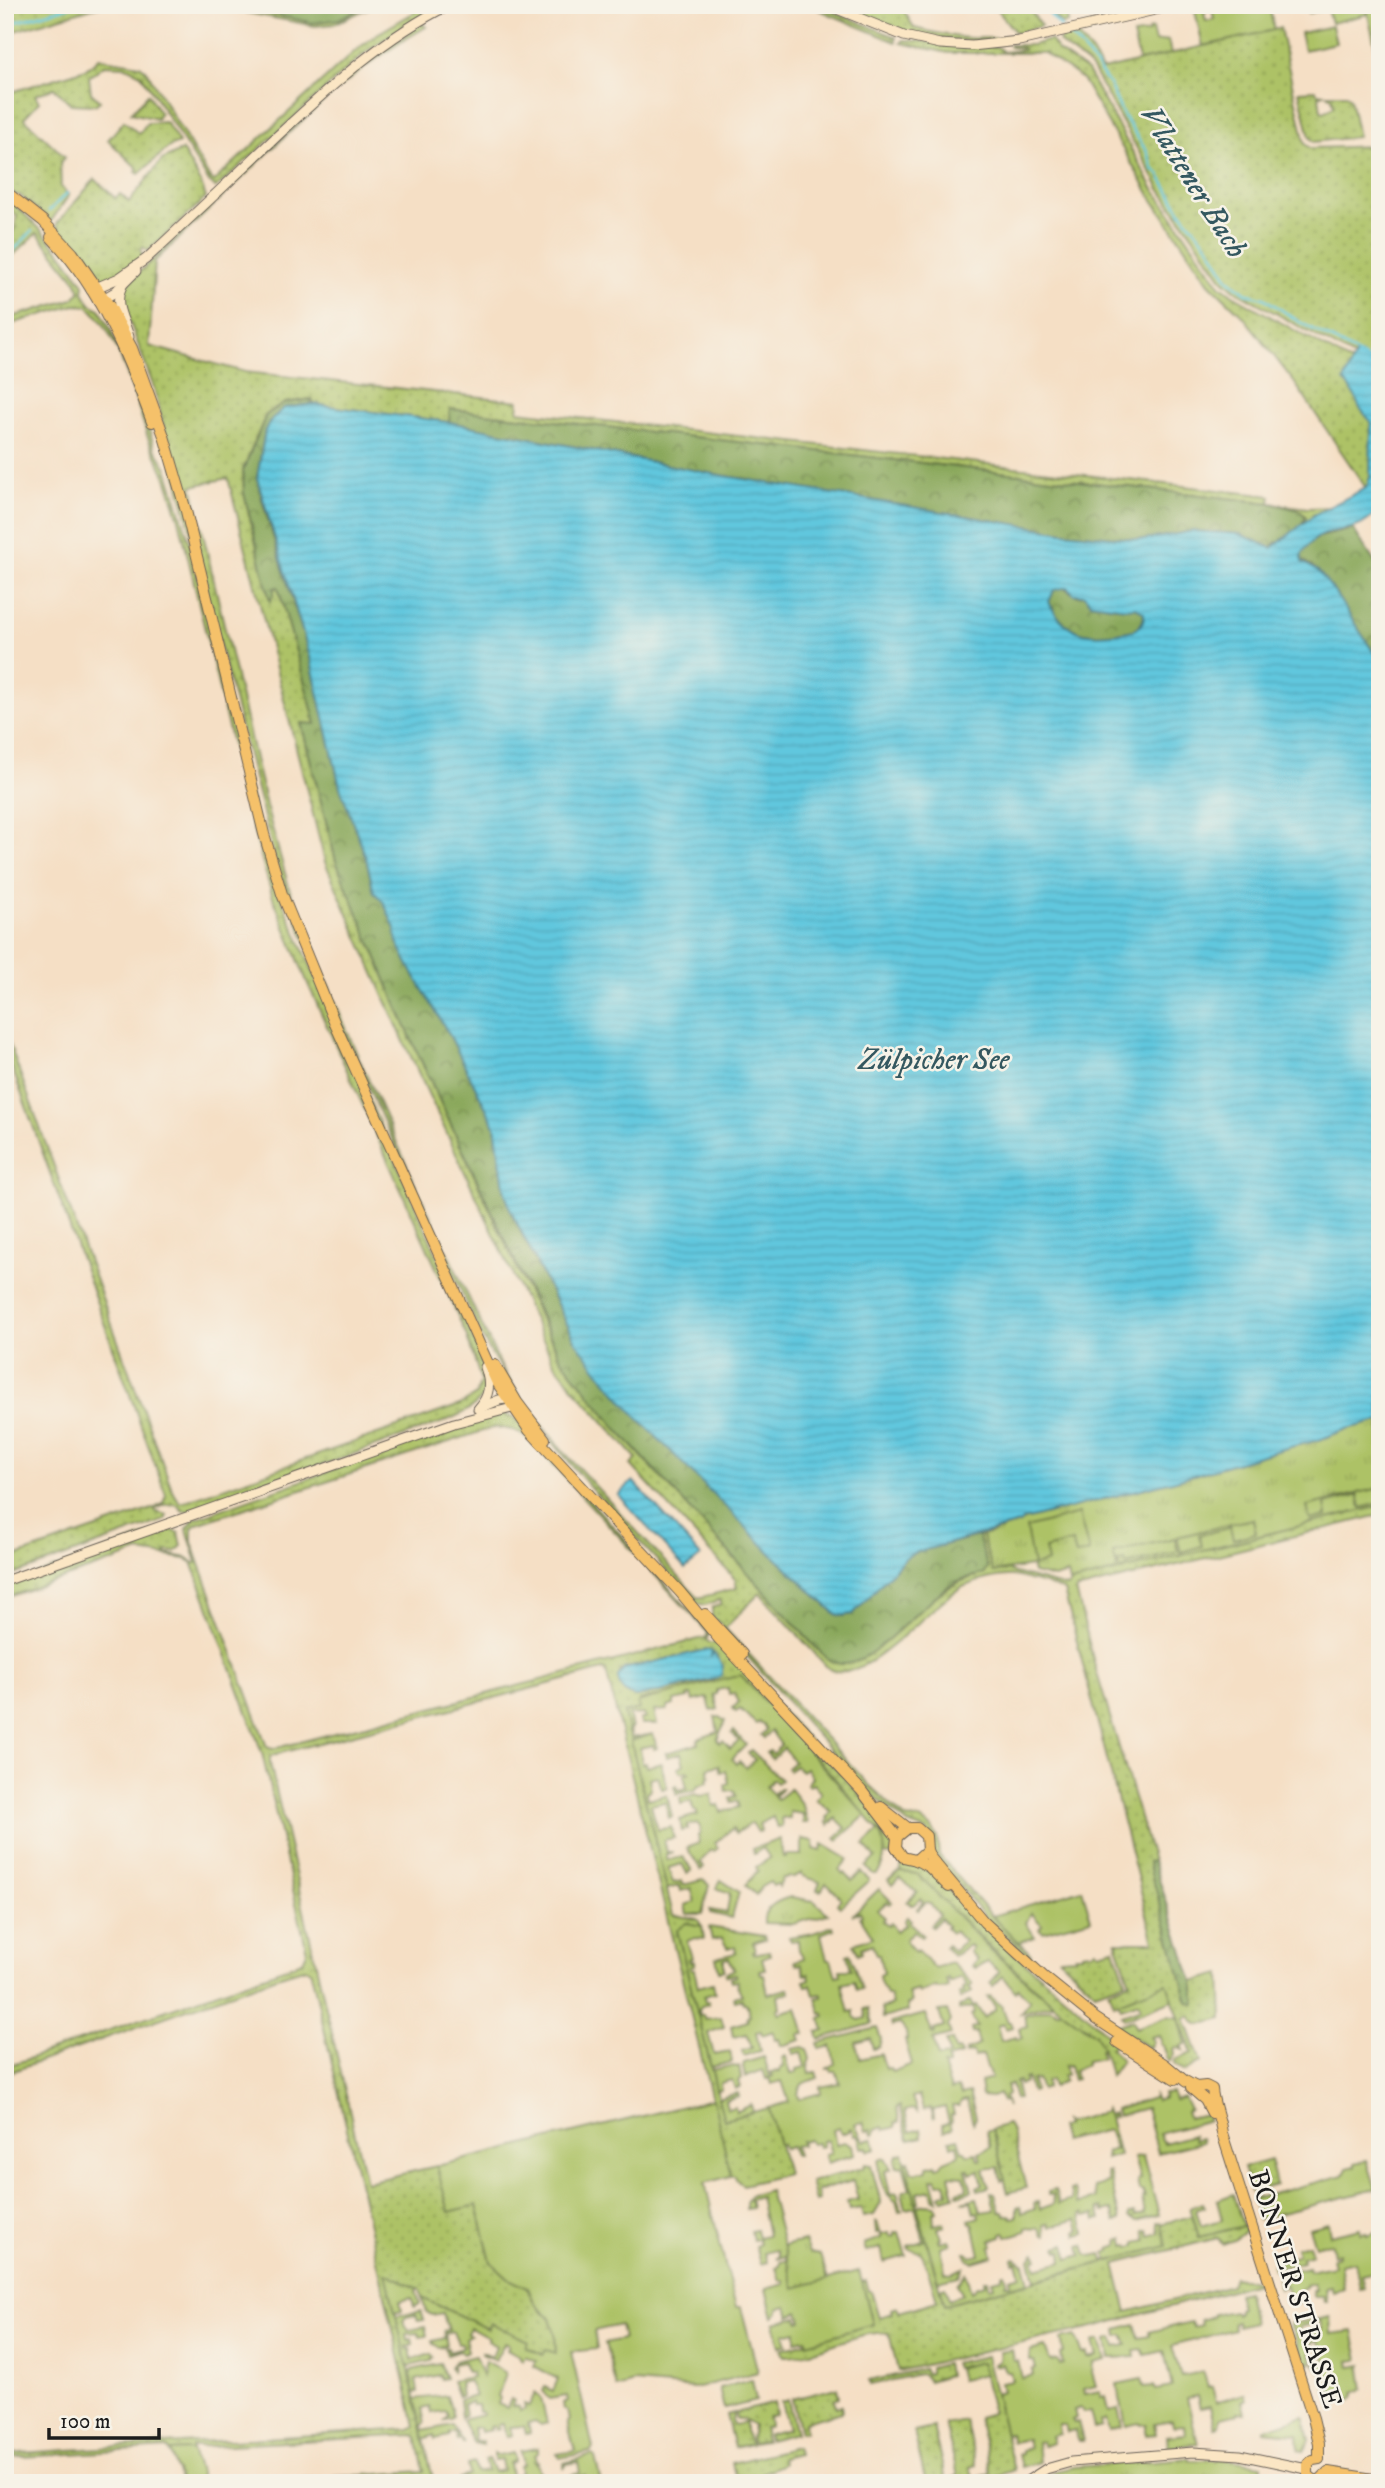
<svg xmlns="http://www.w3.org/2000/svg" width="1385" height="2488" font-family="'IM FELL DW Pica',serif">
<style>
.grass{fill:url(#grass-dots);stroke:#646f41;stroke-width:2;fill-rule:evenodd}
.forest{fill:url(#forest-crowns);stroke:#53623c;stroke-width:2}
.park{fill:url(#park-tufts);stroke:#646f41;stroke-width:2}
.garden{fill:#adc266;stroke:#646f41;stroke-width:2}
.water{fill:url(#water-rules);stroke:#3e727d;stroke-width:2;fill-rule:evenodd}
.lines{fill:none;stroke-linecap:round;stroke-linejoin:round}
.stream{stroke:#61c7de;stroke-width:2.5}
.secondary-casing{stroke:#686057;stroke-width:11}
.primary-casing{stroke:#686057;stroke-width:12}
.secondary{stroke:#fbe6c4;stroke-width:9}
.primary{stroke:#f5c16b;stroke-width:10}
.labels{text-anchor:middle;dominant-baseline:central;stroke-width:5;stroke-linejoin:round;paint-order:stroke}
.street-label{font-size:28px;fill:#1c1c1c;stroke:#f7f3e8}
.water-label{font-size:30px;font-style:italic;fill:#345860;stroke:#f7f3e8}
</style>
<defs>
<pattern id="grass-dots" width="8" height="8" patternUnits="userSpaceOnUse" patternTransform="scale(1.75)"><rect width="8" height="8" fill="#adc266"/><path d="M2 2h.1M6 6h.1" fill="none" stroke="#94a658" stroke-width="1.8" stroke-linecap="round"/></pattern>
<pattern id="forest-crowns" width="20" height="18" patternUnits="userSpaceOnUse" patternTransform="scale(1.75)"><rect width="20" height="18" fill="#8aa85b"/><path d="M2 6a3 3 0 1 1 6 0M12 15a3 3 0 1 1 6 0" fill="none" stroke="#70884a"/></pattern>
<pattern id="park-tufts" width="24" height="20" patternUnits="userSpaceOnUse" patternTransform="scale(1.75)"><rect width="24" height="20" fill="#adc266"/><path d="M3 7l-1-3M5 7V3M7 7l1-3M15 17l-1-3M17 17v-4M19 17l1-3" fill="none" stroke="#94a658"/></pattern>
<pattern id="water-rules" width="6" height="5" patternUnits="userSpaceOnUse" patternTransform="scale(1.75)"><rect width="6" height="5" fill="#61c7de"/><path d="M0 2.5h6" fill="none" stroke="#54aabe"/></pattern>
</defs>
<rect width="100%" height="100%" fill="#f7f3e8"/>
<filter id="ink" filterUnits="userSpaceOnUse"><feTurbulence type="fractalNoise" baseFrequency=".0143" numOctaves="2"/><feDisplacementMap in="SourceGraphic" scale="14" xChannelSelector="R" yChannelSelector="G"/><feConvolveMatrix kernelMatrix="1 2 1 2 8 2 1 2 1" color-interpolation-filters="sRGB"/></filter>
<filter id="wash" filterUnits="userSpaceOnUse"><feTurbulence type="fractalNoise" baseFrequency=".00686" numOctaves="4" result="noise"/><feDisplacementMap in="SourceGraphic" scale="28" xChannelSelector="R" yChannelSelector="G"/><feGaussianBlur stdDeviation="1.57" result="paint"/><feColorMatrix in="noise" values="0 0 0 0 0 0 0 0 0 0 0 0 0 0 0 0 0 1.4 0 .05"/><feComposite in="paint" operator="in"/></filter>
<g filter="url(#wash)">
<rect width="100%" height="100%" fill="#f5dfc5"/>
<!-- grass -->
<g class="grass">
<polygon points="5,5 102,5 5,34"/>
<polygon points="207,5 231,5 261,11 339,19 367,5 375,5 334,24 315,26"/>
<polygon points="427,5 442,5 399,29 366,52 216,188 209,182 141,74 124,66 104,65 89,77 91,93 100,101 95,105 71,104 54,88 35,95 39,102 24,118 65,157 60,163 61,187 69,195 52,220 50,221 20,195 16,195 5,186 5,94 86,69 99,58 140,65 146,70 211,180 214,181 355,51 377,34"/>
<path d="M835,5H901L914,28C932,32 951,37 970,38C982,39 991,36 1003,40C933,47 899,30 835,5Z"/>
<polygon points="1027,5 1041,26 1016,33 994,6"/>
<polygon points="1366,5 1380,5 1380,68"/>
<polygon points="822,7 896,37 896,42 819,10"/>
<path d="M422,23L426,27C346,72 282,140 217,202V197L358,67Z"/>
<path d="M1280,28L1305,144L1310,148L1380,146V151L1367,152L1380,213V372L1236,291L1224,281L1160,189L1092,69C1083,57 1067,53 1059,41L1062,36L1074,33L1092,52L1102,70Z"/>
<polygon points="904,40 998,47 1003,52 1024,50 1023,48 1010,47 1009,45 1032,45 1050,40 1058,51 1087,71 1152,186 1220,285 1233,295 1380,379 1380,482 1366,488 1294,382 1243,316 1209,283 1151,197 1082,79 1044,53 948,53 901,43"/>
<polygon points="1316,90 1317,93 1324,94 1319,96 1321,111 1324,112 1334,106 1332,98 1327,94 1346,94 1350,98 1358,137 1314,142 1310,138 1299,91"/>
<polygon points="148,94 160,113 157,119 131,113"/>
<polygon points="124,121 139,134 147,123 166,122 179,143 169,147 139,174 136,172 138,169 108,140"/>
<polygon points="182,150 201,183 206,198 148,251 143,247 140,249 143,257 110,279 95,276 58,229 57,223 95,179 115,198 120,194 129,202 162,160"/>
<path d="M5,196L39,228L62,254L84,284L83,292L90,304L100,309L111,330L147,422L155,449L167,468L189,540L257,825L274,882L477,1347C492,1395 490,1402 443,1422L193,1511H183L176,1504L164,1505L155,1509L156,1512L167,1515L165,1520L5,1578V1560L155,1508L163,1503L166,1495L5,1048V1032L172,1489L180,1503L460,1405L476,1395L481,1380L466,1334L308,984L272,895L246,804L179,519C174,504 170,488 164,473C159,461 152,450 148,438C137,404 116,326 87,306L75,305L5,326V319L73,299L80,292L77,282L37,233L5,263V243L14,230L17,217L5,202Z"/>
<path d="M211,204L214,205L155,261L149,346L245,372L519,401L518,411L1271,496L1270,503L1308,508L1333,507L1319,537L1270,503L450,409L449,422L313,404L312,399L285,403L266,415L243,470L244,493L270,600L274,588L278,587L317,725L301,723L336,861L345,883L412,1041L541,1320L560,1357L618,1430L818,1650L859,1659C908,1633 926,1586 984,1574L985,1570L988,1568L978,1536H982L993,1572L1010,1570L1011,1572L1066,1587L1070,1585V1583L1380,1506V1515L1076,1590L1094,1663L1153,1861L1149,1862L1189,2003H1196L1193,1982L1221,1974L1223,2019L1200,2025L1194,2022L1190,2016L1185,2018L1201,2062L1185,2072L1174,2064L1175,2060L1192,2053L1167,1984L1114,2004L1109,1990L1130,1982L1116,1942H1154L1064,1591C1055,1586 1044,1584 1033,1581C1027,1580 1019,1576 1012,1576C999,1575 977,1581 965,1586C931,1600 864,1693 827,1667L760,1593L725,1628L869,1785L905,1818L920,1820L932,1828L937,1837L939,1855L992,1916L1031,1954L1028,1955L985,1917L932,1852L931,1837L927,1831L908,1824L864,1788L723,1629L721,1624L712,1617V1608L721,1604L720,1600L705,1605L697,1603C672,1577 648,1550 623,1524C569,1464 523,1410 483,1339L340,1025L286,893L274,856L154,388L123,303L122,292L127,284ZM228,478L325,862L405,1044L554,1363L577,1392L637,1459L631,1465L735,1579L737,1588L698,1598L565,1453L528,1409L501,1366L418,1190L350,1038L290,891L266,806L192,486Z"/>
<path d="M504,1413L516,1419L710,1633L706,1640L708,1643H718L857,1791L893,1833V1847L891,1856L883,1855L882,1835L831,1774L741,1676L639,1701L640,1709L624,1713L630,1738L653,1734L631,1741L673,1915L697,1919L702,1926L686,1923L677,1931L724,2119L769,2108L787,2174L743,2185L736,2180L735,2176H731L606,1671L603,1670L273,1755L270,1757V1763L366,2182L437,2166L449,2211L477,2205L491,2262L511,2280L528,2288L531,2297L542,2312L550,2317L555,2333L556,2354L544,2355L422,2298L420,2289L387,2274L434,2483H365L364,2475L424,2471L417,2437L413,2435L192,2447V2450L170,2451L168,2448L5,2458V2454L410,2429L415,2426L311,1972L306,1968L277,1977L5,2074V2067L297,1964L303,1961L307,1952L262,1753L192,1562L186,1559L140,1552L5,1598V1586L167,1528L179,1533L182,1546L175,1552L167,1551L166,1554L188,1558L194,1563H197L187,1529L194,1519L417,1440ZM495,1427L513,1430L529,1439L689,1612L707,1632V1637L284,1746L272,1749L267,1747L192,1542V1528L197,1524ZM700,1651L711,1652L709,1655L711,1656L713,1653L723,1666L714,1680L637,1697L628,1695L620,1672L624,1669Z"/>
<path d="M909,1863L917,1864L934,1875L997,1939L1096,2023L1115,2043L1111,2048L1121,2060L1110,2076C1105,2055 1100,2030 1077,2023C1020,1977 968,1927 917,1874L901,1873V1866Z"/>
<polygon points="1114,1948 1126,1981 1095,1992 1059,1958 1075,1957 1075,1955 1082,1955 1082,1953 1092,1952 1096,1949 1099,1952"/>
<polygon points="1008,2124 1011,2129 1026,2188 1008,2193 992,2129"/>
<path d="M903,2153L944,2305L1166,2246L1161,2224L1192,2216L1199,2237L1243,2226L1245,2231L1234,2240L1222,2244L1218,2238L1115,2264L1127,2312L1231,2285L1234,2277L1260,2282L1098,2326L898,2371L889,2333C853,2330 819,2356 784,2356L781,2349L873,2324L862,2282L866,2281L869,2291H871L879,2317L892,2313L891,2309L897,2307L899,2312L937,2301C934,2287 928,2272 923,2256L920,2252L909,2249L908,2246L924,2241L915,2207L906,2209L902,2192L910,2189L903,2166L897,2167L895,2161L897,2155Z"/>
<path d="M885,2158L891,2169L885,2171L890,2194L897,2193L902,2211L899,2212L896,2201C883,2195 877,2174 879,2160Z"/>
<polygon points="1270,2160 1276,2185 1251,2192 1243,2168"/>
<polygon points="865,2164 871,2165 881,2203 874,2215 863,2217 861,2208 849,2210 847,2202 858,2199 853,2181 817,2191 819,2200 815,2201 810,2182 863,2168"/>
<polygon points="986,2356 1014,2470 981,2481 979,2476 991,2473 978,2417 992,2413 981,2362 955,2368 953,2363"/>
<polygon points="946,2364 948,2375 928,2381 923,2375 919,2374 870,2385 869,2381 924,2369 926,2374 930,2373 930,2368"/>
<polygon points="837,2388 839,2397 834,2399 836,2407 841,2406 842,2412 804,2422 805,2431 800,2432 792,2399"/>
<polygon points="788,2400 796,2433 769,2440 768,2434 788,2429 781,2402"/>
<polygon points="774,2403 776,2414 768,2417 769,2426 763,2428 766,2441 753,2443 751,2438 753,2426 742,2419 736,2419 735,2413"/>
<polygon points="733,2413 732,2422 734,2425 745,2423 745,2431 751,2444 734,2448 726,2415"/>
<polygon points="965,2420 976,2465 970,2467 973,2476 951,2483 926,2483 914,2432 933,2428 946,2480 958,2476 945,2424"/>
<polygon points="796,2447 798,2454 782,2458 783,2464 762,2473 763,2476 746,2480 746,2483 737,2483 732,2463"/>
</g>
<!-- forest -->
<g class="forest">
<polygon points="231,5 367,5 339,19 313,23"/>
<path d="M312,399L313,404L284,408L272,419L265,430L257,478L263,503L310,657L340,787L366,858L374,892L384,902L395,929L397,942L410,968L450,1036L495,1126L505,1193L511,1212L576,1342L778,1560L837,1615L841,1616L853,1614L905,1558L914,1553L978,1536L988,1569L985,1570V1574C972,1576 959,1579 949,1586C921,1603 872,1667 841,1664C831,1664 825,1656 818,1650L618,1430L560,1357L412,1041L345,883L336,861L301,723L316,724L278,587L274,588V594L270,601L244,493L243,470L266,415L285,403Z"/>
<polygon points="450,409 1270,503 1299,510 1306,517 1299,528 1283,539 1309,544 1319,537 1353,529 1380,570 1380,662 1331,587 1318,571 1277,542 1272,548 1240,534 1193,531 1144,540 1063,532 708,473 449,422"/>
<path d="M1063,587L1078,596L1084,595C1097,607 1119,608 1136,607L1144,613C1144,622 1141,626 1134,630C1099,638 1067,640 1049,602L1054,590Z"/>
<polygon points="1153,1861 1193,1982 1196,2003 1193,2004 1189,2003 1187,1999 1148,1862"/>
</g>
<!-- park -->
<g class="park">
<polygon points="1380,1421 1380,1506 1070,1583 1068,1574 1054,1578 1033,1573 1031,1566 993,1572 982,1536 1019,1524 1024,1520 1176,1480 1294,1446 1319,1440 1347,1429"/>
<path d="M791,1897L814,1901L828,1914L793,1924L764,1923C762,1908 778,1900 791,1897Z"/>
<polygon points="804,2241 809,2253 820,2255 828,2280 794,2289 783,2246"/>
<polygon points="1304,2416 1310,2440 1304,2451 1299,2450 1298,2434 1264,2431 1264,2429"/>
<polygon points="1190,2458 1190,2460 1218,2460 1219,2458 1262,2465 1261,2483 1041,2483 1039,2480 1056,2471 1075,2467"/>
</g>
<!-- garden -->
<g class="garden">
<polygon points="1043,5 1076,5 1077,8 1073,9 1074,16 1067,17 1068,23 1062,24"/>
<polygon points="1207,5 1208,9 1204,13 1206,21 1214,19 1211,5 1269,5 1274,30 1203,46 1194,7"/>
<polygon points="1303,5 1366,5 1368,14 1331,23 1327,9 1308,13 1306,7 1300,8"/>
<polygon points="1332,26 1336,43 1304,50 1300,33"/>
<polygon points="1152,29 1155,42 1168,40 1171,54 1139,61 1133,35 1149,33 1148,30"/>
<polygon points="1380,1488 1380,1503 1361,1508 1358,1493"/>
<polygon points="1356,1494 1357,1496 1325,1504 1327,1516 1310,1520 1307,1506"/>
<polygon points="1079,1514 1089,1552 1076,1555 1072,1542 1045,1549 1048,1562 1033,1566 1026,1528"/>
<polygon points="1253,1519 1256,1533 1233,1539 1229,1524"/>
<polygon points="1227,1525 1228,1528 1199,1535 1202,1546 1181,1552 1177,1537"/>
<polygon points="1175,1538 1178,1552 1126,1565 1125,1561 1118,1562 1119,1567 1117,1568 1113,1553"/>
<polygon points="741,1675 866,1815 838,1840 835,1838 846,1828 836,1818 829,1825 826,1822 829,1820 827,1818 832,1812 816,1799 821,1793 813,1784 809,1786 807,1784 812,1778 806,1768 802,1771 795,1766 789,1771 787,1768 794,1762 784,1748 772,1759 766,1753 769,1751 772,1754 781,1745 771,1731 764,1738 761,1735 766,1730 763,1724 759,1722 756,1724 740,1709 736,1712 733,1708 739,1702 734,1693 729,1694 728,1688 717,1690 717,1694 714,1695 718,1709 711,1711 708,1698 693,1701 691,1695 687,1696 688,1698 674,1701 674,1705 667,1707 667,1710 654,1711 657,1724 641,1724 640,1719 645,1719 643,1714 629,1715 632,1728 630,1728 631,1734 629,1735 624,1713 640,1709 638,1702"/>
<polygon points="715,1717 719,1717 725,1721 717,1740 720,1743 723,1741 730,1749 739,1741 732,1733 734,1731 746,1745 732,1759 736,1764 739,1761 746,1768 755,1760 748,1753 751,1750 781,1780 777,1783 773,1779 766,1787 773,1794 780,1788 782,1789 774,1796 777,1799 790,1789 803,1806 808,1823 803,1823 803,1814 790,1812 790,1818 781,1819 782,1827 777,1828 773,1817 759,1824 761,1831 758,1832 752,1823 736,1833 733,1828 714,1843 718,1848 714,1851 711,1849 700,1863 704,1867 701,1870 687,1848 699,1843 698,1835 700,1834 700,1827 697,1823 687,1825 688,1829 682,1831 680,1820 697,1815 697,1811 694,1811 691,1801 681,1804 680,1798 696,1794 701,1796 711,1794 714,1806 719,1805 721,1812 739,1807 737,1801 731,1802 730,1798 736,1796 734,1790 726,1791 725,1785 729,1783 726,1771 721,1772 719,1765 708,1768 710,1777 707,1778 708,1782 699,1785 695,1790 677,1794 674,1786 677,1785 678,1790 687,1788 684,1775 689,1773 688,1771 680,1772 678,1767 684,1765 681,1753 667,1757 666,1753 698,1744 697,1739 718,1732"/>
<polygon points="653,1734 657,1748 654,1749 653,1745 640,1748 642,1764 646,1763 647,1767 661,1763 667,1788 662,1789 658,1776 649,1778 651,1790 647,1792 648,1799 667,1795 672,1817 669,1818 665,1802 651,1805 658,1830 671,1827 674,1838 664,1840 667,1852 673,1852 666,1854 667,1860 683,1857 692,1871 687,1873 682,1864 668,1868 673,1883 682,1881 683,1885 703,1880 709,1885 702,1914 687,1914 685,1905 695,1902 691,1888 681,1891 680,1886 667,1889 631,1741"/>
<path d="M879,1831C887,1842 886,1864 877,1874H873L866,1867L876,1858L864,1845Z"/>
<polygon points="780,1839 783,1858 786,1858 786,1855 802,1855 802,1839 814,1841 814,1849 821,1851 823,1844 848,1859 839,1870 843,1875 845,1873 852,1881 861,1872 869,1879 868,1882 840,1907 837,1904 841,1898 826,1883 821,1891 817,1890 820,1882 803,1876 802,1873 794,1877 783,1878 779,1887 777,1884 773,1886 770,1882 761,1887 756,1895 745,1885 758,1871 756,1867 770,1858 763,1848 754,1854 752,1849"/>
<polygon points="900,1872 917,1874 992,1951 1053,2004 1020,2013 1030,2000 1018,1988 1015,1991 1003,1976 993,1986 990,1983 1000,1972 988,1962 975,1968 972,1966 977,1960 969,1952 972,1948 969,1945 953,1956 945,1947 947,1945 954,1951 964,1941 954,1931 951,1933 946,1928 948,1926 941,1918 932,1927 930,1925 939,1915 930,1903 926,1902 918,1910 917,1909 923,1902 920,1899 913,1905 907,1902 917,1892 899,1878 892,1885 888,1880"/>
<polygon points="721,1880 739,1892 732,1918 710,1913 710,1910 727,1913 730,1893 716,1888"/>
<path d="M879,1889L892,1902L890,1904L887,1902L878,1910L885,1918L882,1921L888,1926L891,1923L896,1931L906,1924L904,1921L907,1917L911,1920L909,1922L923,1935L921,1937L913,1931L905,1940L915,1952L917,1950L934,1968L951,1963L973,1984L969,1988L972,1992L960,1999L959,1994L964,1993L963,1989L967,1985L961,1977L950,1983L948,1978L946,1979L948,1988L938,1989L936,1987L919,1993L918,1990L908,1993L911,2003L907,2005L908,2011L883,2018L881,2009L892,2005L889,1995H886C884,1988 879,1983 879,1975L883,1973L879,1955H876L872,1944L861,1948L862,1952L858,1954L854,1944L873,1937L860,1917L862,1915L860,1912L852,1915Z"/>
<polygon points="1082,1889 1091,1919 1043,1932 1039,1929 1042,1925 1031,1913 1026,1923 1035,1937 1018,1942 992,1916"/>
<polygon points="686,1923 702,1926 704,1939 695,1938 687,1941 692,1958 689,1959 690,1962 694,1961 695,1965 690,1966 691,1969 694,1969 698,1987 713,1983 715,1993 704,1996 705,2002 708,2001 709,2004 701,2006 699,2010 700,2015 703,2015 705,2019 721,2017 724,2027 708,2033 714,2055 730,2052 732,2062 711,2067 677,1930"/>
<polygon points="833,1926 834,1929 821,1934 827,1960 831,1960 836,1976 841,1975 840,1969 851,1969 847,1955 850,1954 862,1989 857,1990 854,1981 842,1984 849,2012 854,2011 854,2017 859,2020 866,2018 864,2009 868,2008 872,2024 819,2039 817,2032 824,2030 820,2018 825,2016 824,2013 821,2014 816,1998 822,1997 822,1994 814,1995 811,1985 806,1986 804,1981 810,1979 809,1974 805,1975 801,1964 797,1965 795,1961 804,1958 799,1950 798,1940 791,1941 789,1937 813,1933"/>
<polygon points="709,1927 764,1936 765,1939 753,1942 755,1951 752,1951 753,1954 769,1951 770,1955 762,1958 765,1969 760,1970 761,1974 764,1974 768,1994 788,1989 790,1992 778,1996 780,2008 777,2009 779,2013 797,2008 805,2034 799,2035 801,2040 781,2046 779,2039 775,2040 773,2031 762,2035 761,2031 756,2032 760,2051 744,2056 742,2051 752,2048 747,2034 733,2037 731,2026 748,2021 747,2017 750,2016 746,2003 743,2003 742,1999 735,2001 734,1997 742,1995 737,1985 738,1981 731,1982 730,1978 736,1977 735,1974 726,1976 725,1974 734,1969 729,1958 724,1959 724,1970 719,1971 716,1958 736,1953 735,1947 727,1948 722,1938 712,1940"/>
<polygon points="1167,1983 1173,2000 1124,2019 1122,2015 1141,2008 1138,2002 1121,2008 1118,2002"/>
<polygon points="990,1996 1002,2006 1008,2022 1011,2022 1013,2027 1005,2029 1003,2024 997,2026 1001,2041 1016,2037 1017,2040 1022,2038 1020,2028 1027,2026 1024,2015 1051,2008 1058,2012 1061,2010 1095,2035 1103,2048 1100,2049 1102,2058 1086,2061 1086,2065 1074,2070 1076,2079 1073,2080 1069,2065 1064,2066 1066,2075 1062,2076 1064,2081 1053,2087 1051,2080 1046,2082 1047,2088 1041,2090 1037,2079 1032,2080 1034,2091 1031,2092 1027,2078 1024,2079 1025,2083 1019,2085 1018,2081 1015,2082 1019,2098 1015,2099 1011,2084 1007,2085 1007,2095 1004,2097 1007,2107 1005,2101 1002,2102 999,2094 992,2097 982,2096 980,2082 991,2079 983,2055 974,2057 973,2052 965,2054 965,2051 979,2045 976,2032 972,2033 971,2029 977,2027 971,2015 975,2013 973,2007 959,2010 959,2007 970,2001 973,2006 976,2005 984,2018 995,2010 995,2006 987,1997"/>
<polygon points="947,2011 951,2021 948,2026 951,2035 933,2040 938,2058 949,2055 946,2042 952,2040 955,2051 959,2050 961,2055 947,2059 948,2065 943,2066 951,2090 958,2088 961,2095 969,2093 976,2117 973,2123 967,2100 962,2101 959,2106 952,2106 954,2114 951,2115 952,2121 950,2122 952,2128 944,2131 942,2125 949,2122 945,2107 933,2110 934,2119 931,2108 923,2110 919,2095 912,2097 917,2112 912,2109 905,2111 910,2132 921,2129 922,2137 909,2140 900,2106 897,2107 899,2122 895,2123 896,2127 884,2130 883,2127 875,2130 875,2134 872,2135 871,2130 866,2131 863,2122 855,2124 863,2141 873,2139 876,2149 868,2151 867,2147 861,2148 858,2136 854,2136 852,2128 849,2129 850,2131 841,2134 839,2128 833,2130 836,2144 845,2142 852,2145 854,2155 827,2163 825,2155 831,2153 827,2140 822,2141 823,2146 818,2147 817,2143 811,2144 809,2139 801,2141 802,2145 794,2146 797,2155 794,2155 791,2147 784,2149 782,2144 779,2145 769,2108 789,2102 782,2081 771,2084 769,2078 766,2079 763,2070 745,2077 743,2067 744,2063 764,2057 770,2077 773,2076 771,2072 780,2071 780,2068 784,2067 782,2058 786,2056 791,2074 797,2073 797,2069 805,2067 801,2052 793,2054 792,2049 803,2047 807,2049 810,2059 808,2064 810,2073 816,2072 818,2078 802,2084 798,2093 799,2099 821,2093 820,2087 840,2083 836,2071 832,2072 830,2068 826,2069 835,2064 831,2046 820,2049 818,2043 877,2028 881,2039 879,2047 873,2049 870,2038 856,2042 860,2059 881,2054 885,2069 890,2068 892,2072 912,2064 905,2040 907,2040 906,2032 900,2024 892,2026 891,2023 925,2014 933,2035 935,2034 934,2030 944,2027 939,2012"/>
<polygon points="1167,2016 1179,2018 1186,2044 1181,2046 1183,2050 1177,2047 1173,2049 1174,2055 1169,2062 1166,2058 1167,2056 1163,2046 1160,2044 1161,2041 1159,2035 1150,2037 1153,2041 1149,2048 1116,2026 1132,2020 1136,2028"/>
<polygon points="730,2066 739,2067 741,2078 738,2081 740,2087 735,2089 732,2080 720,2083 721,2089 716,2090 712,2070"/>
<polygon points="738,2093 739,2096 725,2100 727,2109 735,2107 736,2112 751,2105 753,2112 724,2120 718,2098"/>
<polygon points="1172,2093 1174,2100 1184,2097 1190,2110 1186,2112 1188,2118 1206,2114 1209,2120 1159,2134 1164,2143 1193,2135 1194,2140 1201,2138 1202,2142 1158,2153 1146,2108 1117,2116 1115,2110 1153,2098 1154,2095 1156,2101 1164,2098 1163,2094"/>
<polygon points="713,2099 731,2176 705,2183 732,2293 736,2307 741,2307 758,2372 695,2388 634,2383 617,2388 605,2343 623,2339 620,2325 594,2331 597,2349 571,2352 593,2448 591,2452 560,2458 557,2454 575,2451 567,2422 569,2421 567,2410 564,2410 563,2403 568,2401 567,2396 550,2399 543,2391 545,2387 553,2391 558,2379 534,2366 536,2361 525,2356 523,2360 520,2358 520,2356 507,2349 509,2344 505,2342 495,2360 482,2354 482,2352 492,2356 496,2346 487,2341 488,2338 470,2328 467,2333 470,2335 465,2338 468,2352 463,2354 459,2351 447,2355 445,2348 448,2348 449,2352 463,2348 462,2344 458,2344 453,2332 445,2334 447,2345 439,2347 434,2344 433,2341 445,2338 444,2331 449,2330 447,2324 446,2324 443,2313 432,2315 426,2312 422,2298 488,2329 491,2323 528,2341 526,2347 543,2355 546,2350 556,2353 555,2333 550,2318 535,2304 528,2288 511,2280 491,2262 477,2205 449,2212 437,2166"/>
<polygon points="1105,2109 1107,2115 1113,2113 1114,2117 1109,2118 1119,2155 1105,2159 1106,2152 1115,2149 1108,2130 1063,2141 1059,2128 1065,2126 1064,2121 1067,2123 1104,2112"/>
<polygon points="992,2129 1005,2179 1001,2180 998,2167 984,2169 989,2187 978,2190 977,2187 983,2184 979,2170 970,2173 969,2169 966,2169 972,2191 958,2195 957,2192 967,2189 964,2176 949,2175 954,2196 943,2199 940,2195 948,2192 945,2182 938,2183 936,2178 932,2179 938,2201 933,2198 931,2190 917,2193 919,2202 916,2203 905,2162 909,2161 911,2171 915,2173 927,2170 927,2166 936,2164 937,2167 940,2166 944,2161 959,2155 957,2144 951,2146 950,2140 958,2138 962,2151 965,2151 967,2155 976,2153 978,2160 981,2160 979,2152 991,2147 986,2131"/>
<polygon points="1143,2156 1159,2215 1137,2221 1129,2217 1129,2214 1134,2213 1135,2216 1145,2214 1142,2198 1145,2197 1143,2191 1139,2191 1137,2180 1140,2179 1134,2158"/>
<polygon points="1367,2160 1376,2189 1258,2219 1253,2199 1344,2175 1347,2168 1355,2166 1355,2163"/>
<polygon points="1109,2172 1120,2220 1115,2221 1112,2210 1103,2212 1102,2208 1098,2209 1101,2219 1096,2220 1095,2214 1085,2216 1084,2213 1081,2214 1085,2233 1077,2235 1076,2231 1080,2230 1077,2219 1050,2227 1049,2223 1044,2225 1046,2235 1043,2235 1040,2229 1026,2228 1026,2231 1010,2236 1007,2237 1006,2233 1002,2234 1002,2237 991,2240 993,2245 990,2247 993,2256 973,2262 968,2260 965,2252 967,2252 971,2257 980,2255 973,2223 970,2223 969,2220 979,2217 978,2212 974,2213 971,2201 961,2202 977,2198 981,2212 995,2210 991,2192 995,2193 1000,2212 1004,2212 1005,2216 1010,2215 1012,2218 1017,2217 1017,2207 1020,2206 1022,2213 1035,2208 1034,2203 1038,2202 1040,2209 1054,2204 1053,2195 1048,2195 1048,2192 1055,2190 1059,2204 1072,2200 1070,2191 1074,2190 1078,2204 1096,2199 1094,2187 1108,2183 1106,2173"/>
<polygon points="769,2190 786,2256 776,2259 779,2256 777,2250 764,2253 767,2262 760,2264 755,2246 760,2244 759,2239 753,2240 751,2231 756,2230 758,2237 768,2235 760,2197 750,2200 752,2208 746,2209 746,2202 751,2195"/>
<polygon points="1233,2194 1243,2226 1199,2237 1190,2207 1203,2203 1205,2207 1196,2210 1201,2226 1222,2220 1217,2200"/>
<polygon points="926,2204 935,2205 937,2211 933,2212 934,2225 944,2223 945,2226 938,2228 941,2238 939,2239 940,2242 949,2240 951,2244 941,2247 945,2272 951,2273 963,2268 959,2276 938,2281 917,2206"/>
<polygon points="875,2222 877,2222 881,2235 889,2233 891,2237 895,2236 895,2232 899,2232 906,2256 884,2262 881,2248 866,2252 864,2244 881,2238 879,2232 876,2233"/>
<polygon points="1161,2222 1167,2246 1035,2280 1030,2259 1035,2253 1038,2258 1034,2260 1037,2268 1063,2261 1062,2250 1058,2251 1057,2247 1065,2244 1069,2259 1082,2255 1080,2246 1084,2245 1087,2254 1092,2256 1102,2254 1104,2261 1108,2260 1106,2253 1111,2251 1110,2248 1119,2245 1118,2241 1124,2239 1125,2246 1129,2245 1130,2247 1136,2246 1136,2242 1147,2240 1144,2231 1148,2230 1150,2236 1159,2233 1157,2223"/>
<polygon points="1328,2223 1330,2235 1360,2228 1361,2233 1366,2232 1367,2235 1380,2230 1380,2271 1361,2275 1364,2288 1360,2289 1355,2261 1340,2264 1344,2288 1333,2292 1331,2286 1325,2287 1327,2302 1324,2302 1323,2296 1313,2296 1312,2291 1315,2290 1313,2284 1305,2286 1305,2288 1300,2290 1302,2301 1293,2304 1285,2285 1280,2289 1277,2278 1291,2275 1290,2271 1308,2267 1309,2271 1334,2266 1332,2258 1338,2256 1338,2253 1333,2254 1331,2243 1315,2245 1309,2228"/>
<polygon points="1309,2244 1312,2254 1302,2257 1303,2262 1274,2269 1272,2265 1298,2255 1296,2247"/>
<polygon points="1015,2258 1024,2264 1029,2282 944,2305 940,2289 945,2287 949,2299 963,2294 957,2284 966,2273 971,2292 977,2286 985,2284 984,2280 987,2280 989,2287 994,2286 992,2280 1002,2278 1002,2274 1005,2273 1007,2281 1005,2284 1011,2284 1010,2278 1021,2275 1017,2262 1014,2263 1013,2259"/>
<polygon points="787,2260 794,2288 859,2271 873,2324 807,2343 806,2339 796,2341 796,2331 784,2334 787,2344 780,2346 774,2323 798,2317 799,2321 802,2320 799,2312 790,2316 787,2306 778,2308 778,2312 773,2317 766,2289 785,2284 784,2280 780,2281 776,2267 780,2266 780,2262"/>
<polygon points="386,2273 419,2289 416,2291 420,2304 414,2307 412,2298 400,2301 402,2310 395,2312"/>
<polygon points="1247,2292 1253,2323 1238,2327 1237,2322 1233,2323 1234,2329 1172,2346 1181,2376 1202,2372 1204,2374 1208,2387 1212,2386 1216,2402 1244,2393 1246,2400 1242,2401 1245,2413 1238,2412 1238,2414 1220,2418 1219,2426 1215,2427 1210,2406 1200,2408 1197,2396 1187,2398 1198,2444 1168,2446 1167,2436 1186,2434 1185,2425 1173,2426 1172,2420 1154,2423 1156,2434 1146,2435 1146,2424 1141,2425 1139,2423 1126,2426 1117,2384 1142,2379 1144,2387 1154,2386 1156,2390 1172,2387 1164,2351 1145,2355 1142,2349 1135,2350 1136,2357 1110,2358 1107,2339 1113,2337 1116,2347 1127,2345 1123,2335 1118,2336 1117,2329 1135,2324 1139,2338 1150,2336 1149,2332 1191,2322 1193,2327 1201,2325 1200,2320 1213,2316 1213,2314 1235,2311 1236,2314 1238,2313 1238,2308 1241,2307 1237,2294"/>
<polygon points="421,2311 424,2320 418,2321 416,2315 406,2317 403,2321 409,2330 425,2327 427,2336 420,2337 419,2333 407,2334 408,2340 412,2339 413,2344 406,2346 407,2349 410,2348 412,2360 431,2354 433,2357 431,2361 410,2366 407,2364 396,2316"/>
<polygon points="1330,2317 1331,2334 1353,2331 1359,2360 1350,2361 1351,2367 1363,2365 1361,2369 1364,2389 1354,2392 1355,2396 1349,2401 1346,2390 1335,2393 1334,2390 1328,2391 1326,2387 1331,2385 1330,2376 1327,2374 1324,2374 1314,2363 1320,2366 1326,2362 1318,2340 1311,2343 1313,2350 1310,2352 1313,2362 1305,2365 1290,2324 1311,2320 1312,2324 1300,2327 1302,2336 1314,2334 1314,2331 1322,2329 1320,2321 1314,2322 1314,2320"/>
<polygon points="1075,2336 1083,2354 1087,2353 1088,2358 1097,2356 1093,2342 1100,2340 1106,2360 1093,2363 1092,2372 1096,2386 1084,2389 1085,2394 1100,2391 1101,2397 1105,2396 1108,2411 1118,2409 1122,2426 1109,2430 1106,2419 1101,2421 1102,2426 1094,2428 1090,2412 1083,2413 1081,2408 1074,2410 1076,2418 1072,2420 1074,2423 1078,2422 1083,2441 1078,2441 1076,2430 1067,2432 1065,2425 1058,2425 1059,2434 1051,2436 1053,2443 1043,2446 1041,2441 1037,2442 1039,2462 1021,2467 1018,2454 1021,2453 1021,2450 1029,2448 1027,2439 1012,2442 1009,2433 1005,2434 995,2394 1002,2392 1000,2383 1012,2381 1010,2372 1006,2372 1003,2364 995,2366 994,2364 999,2361 1000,2352 1012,2350 1014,2361 1018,2361 1022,2378 1033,2375 1032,2370 1036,2369 1034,2361 1030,2361 1030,2351 1045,2347 1050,2361 1058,2360 1060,2365 1063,2364 1061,2354 1064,2353 1061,2339"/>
<polygon points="475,2356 482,2376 485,2361 506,2373 498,2396 500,2398 498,2404 507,2408 511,2399 514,2401 512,2406 519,2407 520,2411 525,2409 524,2404 529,2406 535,2393 541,2398 547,2423 541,2425 535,2421 528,2423 530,2433 526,2434 524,2426 510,2427 512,2435 506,2436 503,2424 498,2425 499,2429 495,2430 494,2426 490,2427 491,2430 480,2432 479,2427 473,2428 475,2442 482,2441 483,2445 473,2443 462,2420 482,2415 482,2412 478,2412 477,2405 472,2405 471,2402 463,2404 465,2415 461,2417 459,2400 475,2396 469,2381 459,2383 461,2396 458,2397 452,2381 472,2377 471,2372 467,2372 464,2362 453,2364 452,2371 450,2367 455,2361"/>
<polygon points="981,2362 985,2375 960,2380 957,2368"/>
<polygon points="440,2364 446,2378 441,2379 440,2375 416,2380 418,2392 414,2393 416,2399 447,2395 453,2416 451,2419 445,2420 448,2416 446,2411 431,2413 429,2407 422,2409 425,2424 422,2425 423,2431 452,2425 464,2444 460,2439 457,2440 455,2432 449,2433 449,2436 435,2439 434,2435 424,2439 410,2374 412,2370"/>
<polygon points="752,2380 756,2401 724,2409 719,2388"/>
<polygon points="538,2448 538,2453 535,2455 538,2462 534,2461 538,2466 540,2472 536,2474 538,2483 466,2483 459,2478 469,2475 467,2465 474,2463 476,2473 487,2471 484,2460 488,2459 494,2472 503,2470 501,2460 494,2461 494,2453 499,2456 513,2453 514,2461 509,2463 511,2476 520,2474 519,2466 523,2465 520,2451"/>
<polygon points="192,2450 202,2482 224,2481 224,2483 181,2483 170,2451"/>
<polygon points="592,2455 595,2457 601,2483 587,2483 585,2475 571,2479 571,2475 580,2473 578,2462 566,2464 564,2468 564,2463"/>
<polygon points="364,2475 365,2483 281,2483 281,2480"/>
</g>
<!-- water -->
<g class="water">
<path d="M1356,353L1380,366V508C1358,537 1343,523 1317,538C1310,542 1306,548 1302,554V562L1318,571L1331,587L1380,662V1421L1347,1429L1319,1440L1294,1446L1176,1480L1024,1520L1019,1524L914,1553L905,1558L853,1614L841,1616L837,1615L778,1560L635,1415L603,1377L576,1342L511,1211L505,1193L495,1126L450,1036L410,968L397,942L395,929L384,903L374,892L366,858L340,787L310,657L257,478L265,430L272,419L284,408L313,404L449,422L708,473L1063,532L1144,540L1193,531L1240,534L1272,548L1315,514L1366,488L1370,477L1371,422L1359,407L1355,396L1344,381ZM1067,587L1074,594L1084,595L1091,603L1126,608L1136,607L1144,613C1144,622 1141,626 1134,630C1099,638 1067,640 1049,602L1054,590Z"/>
<polygon points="633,1481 701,1556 685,1569 618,1495"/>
<path d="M705,1650L712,1651L711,1656L714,1653L723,1666L721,1676L718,1678L637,1697C625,1696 618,1688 618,1676L624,1669Z"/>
</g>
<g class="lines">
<!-- stream -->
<g class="stream">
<polyline points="1041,5 1061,27"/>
<polyline points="5,25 75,5"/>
<polyline points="1066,32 1089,56 1109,84 1123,115 1147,152 1153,169 1159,174 1181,212 1211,249 1228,279 1248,294 1264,298 1298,321 1380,366"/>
<polyline points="49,211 67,193"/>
<polyline points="5,259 32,231"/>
<polyline points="1379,1495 1380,1495"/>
</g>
</g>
</g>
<g filter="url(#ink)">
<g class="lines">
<!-- secondary casing -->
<g class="secondary-casing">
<g id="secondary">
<polyline points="827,5 904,36 940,44 972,46 1019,41 1177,5"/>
<path d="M122,286C113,305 124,318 129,337"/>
<path d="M91,290L119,278L146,259C189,219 232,179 275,138C329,88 382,38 449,5"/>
<polyline points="98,302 115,292 136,271"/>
<polyline points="480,1408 499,1400 513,1398"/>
<path d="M478,1409C490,1396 491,1384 485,1367"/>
<polyline points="5,1581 454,1423 512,1408 517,1402"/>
<polyline points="1024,2483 1046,2469 1071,2462 1193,2452 1240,2455 1307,2469"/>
</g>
</g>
<!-- primary casing -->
<g class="primary-casing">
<g id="primary">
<polyline points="5,191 43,221 73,253 111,308 132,348 164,436 186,511 264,834 282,894 335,1024 496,1381 529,1430 680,1592 719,1639 861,1790 897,1837"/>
<path d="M51,237C100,288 128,357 152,422"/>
<polyline points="495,1365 517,1402 545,1439"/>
<polyline points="705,1614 742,1654"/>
<polyline points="881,1807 908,1828 917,1828 926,1836 927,1850 916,1860 903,1857 896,1847 897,1837 908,1828"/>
<path d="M927,1850L930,1857L984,1922L1044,1977L1095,2018L1166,2065L1185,2081L1196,2087L1206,2086L1212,2089C1213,2104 1220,2118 1222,2133L1313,2418L1319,2443V2459"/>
<polyline points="916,1860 929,1867 949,1887"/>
<polyline points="1117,2042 1175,2079"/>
<polyline points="1191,2088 1205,2100 1212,2113"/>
<polyline points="1319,2459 1313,2460 1308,2464 1308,2475 1314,2480 1320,2480 1328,2472"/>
<polyline points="1328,2472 1380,2480"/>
</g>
</g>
<!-- secondary -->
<use href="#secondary" class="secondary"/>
<!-- primary -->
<use href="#primary" class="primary"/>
</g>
</g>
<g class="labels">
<!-- street labels -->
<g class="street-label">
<text transform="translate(1295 2289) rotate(72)">BONNER STRASSE</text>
</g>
<!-- water labels -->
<g class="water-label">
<text transform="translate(1193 182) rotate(58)">Vlattener Bach</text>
<text x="934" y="1060">Zülpicher See</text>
</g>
</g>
<!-- margin -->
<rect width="1385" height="2488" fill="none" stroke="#f7f3e8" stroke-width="28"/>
<!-- scale -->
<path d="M49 2428v10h110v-10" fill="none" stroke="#1c1c1c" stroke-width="3.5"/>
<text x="60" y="2428" font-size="21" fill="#1c1c1c" stroke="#f7f3e8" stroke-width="5" paint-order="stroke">100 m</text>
</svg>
